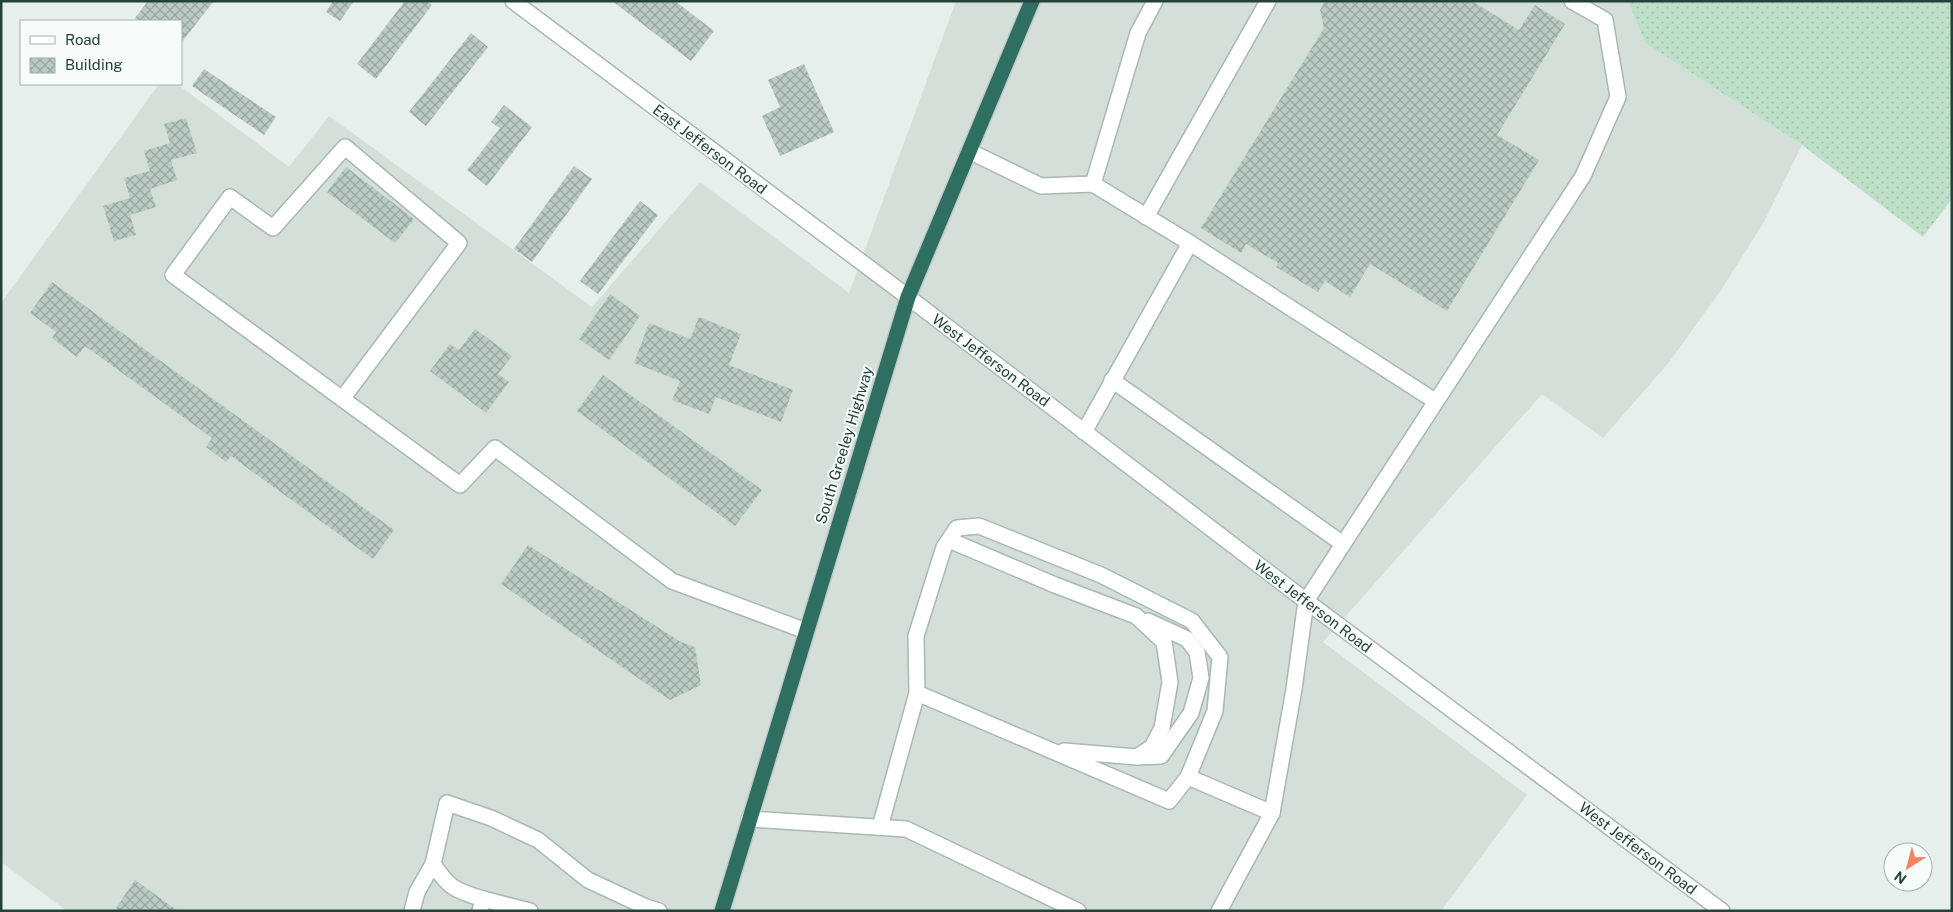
<svg xmlns="http://www.w3.org/2000/svg" width="1953" height="912" font-family="'Public Sans',sans-serif">
<style>
.built{fill:#d4dfda}
.grass{fill:url(#grass-dots)}
.building{fill:url(#building-cross-hatch)}
.lines{fill:none;stroke-linecap:round;stroke-linejoin:round}
.minor-casing{stroke:#a8b8b2;stroke-width:18}
.highway-casing{stroke:#c2cac8;stroke-width:18}
.minor{stroke:#fff;stroke-width:15}
.highway{stroke:#2f6f62;stroke-width:15}
.labels{text-anchor:middle;dominant-baseline:central;stroke-width:4;stroke-linejoin:round;paint-order:stroke}
.street-label{font-size:15px;fill:#24423a;stroke:#f7fbf9}
</style>
<defs>
<pattern id="grass-dots" width="8" height="8" patternUnits="userSpaceOnUse" patternTransform="scale(1.25)"><rect width="8" height="8" fill="#bfe0c8"/><path d="M2 2h.1M6 6h.1" fill="none" stroke="#a4c1ad" stroke-width="1.8" stroke-linecap="round"/></pattern>
<pattern id="building-cross-hatch" width="8" height="8" patternUnits="userSpaceOnUse" patternTransform="scale(1.25)"><rect width="8" height="8" fill="#bbcac4"/><path d="M0 0l8 8M0 8l8-8" fill="none" stroke="#98a6a0"/></pattern>
</defs>
<rect width="100%" height="100%" fill="#e6efeb"/>
<!-- built -->
<polygon class="built" points="956,1 1628,1 1645,43 1802,145 1764,222 1721,290 1670,361 1603,438 1542,394 1323,642 1527,795 1441,911 67,911 1,862 1,303 159,84 177,84 289,167 329,116 592,307 700,182 849,293"/>
<!-- grass -->
<polygon class="grass" points="1628,1 1952,1 1952,199 1923,237 1802,145 1645,43"/>
<!-- building -->
<g class="building">
<polygon points="148,1 214,1 181,43 181,21 139,21 135,18"/>
<polygon points="333,1 354,1 340,21 326,12"/>
<polygon points="405,1 427,1 432,5 376,79 357,64"/>
<polygon points="612,1 675,1 714,31 691,61"/>
<polygon points="1325,1 1472,1 1519,30 1535,5 1565,24 1497,135 1539,160 1447,311 1370,264 1350,297 1325,281 1318,292 1276,267 1278,263 1246,244 1241,253 1201,228 1324,28 1320,10"/>
<polygon points="471,33 488,47 426,126 409,112"/>
<polygon points="804,64 834,132 780,156 762,116 780,107 768,80"/>
<polygon points="204,69 276,117 264,135 192,86"/>
<polygon points="504,105 532,127 487,186 467,170 500,128 491,122"/>
<polygon points="186,118 197,153 171,160 177,180 150,189 156,207 130,215 136,235 114,241 103,206 130,198 124,178 150,171 144,151 170,143 164,124"/>
<polygon points="574,166 592,179 532,262 514,249"/>
<polygon points="346,167 414,219 395,243 327,192"/>
<polygon points="640,201 658,215 598,294 580,281"/>
<polygon points="52,282 394,530 373,559 231,456 226,462 206,447 212,438 85,346 77,357 52,338 56,332 30,313"/>
<polygon points="610,294 640,316 609,360 579,339"/>
<polygon points="699,317 741,334 729,365 793,390 781,422 716,397 709,414 672,400 680,381 634,363 649,323 690,339"/>
<polygon points="475,329 512,356 498,374 509,382 486,413 430,371 450,344 459,350"/>
<polygon points="603,375 762,490 735,526 577,411"/>
<polygon points="528,545 681,642 695,647 701,685 670,700 501,584"/>
<polygon points="135,880 178,911 120,911 116,908"/>
</g>
<g class="lines">
<!-- minor casing -->
<g class="minor-casing">
<g id="minor">
<polyline points="513,1 908,297 1306,601 1722,911"/>
<polyline points="969,151 1041,186 1093,184 1190,243 1084,432"/>
<polyline points="1093,184 1138,33 1155,1"/>
<polyline points="1146,217 1268,1"/>
<polyline points="1190,243 1435,401"/>
<polyline points="1112,380 1343,544"/>
<polyline points="342,399 459,243 345,147 273,228 230,197 173,275 460,485 495,448 672,581 806,631"/>
<polyline points="949,540 1055,585 1136,616 1164,642 1170,682 1162,728 1152,747 1137,757 1064,751"/>
<polyline points="1137,757 1161,756 1191,713 1201,678 1197,652 1187,639 1148,621"/>
<polyline points="1188,777 1272,813"/>
<polyline points="749,819 906,829 1078,911"/>
<polyline points="880,827 917,693 916,636 944,547 957,528 979,526 1101,575 1192,621 1220,657 1215,711 1188,777 1169,801 917,693"/>
<path d="M433,864C450,889 455,890 483,899L480,911"/>
<polyline points="483,899 530,911"/>
<polyline points="412,911 417,892 433,864 447,803 491,818 538,840 588,880 646,907 659,911"/>
<polyline points="1219,911 1272,813 1294,689 1306,601 1583,176 1618,97 1605,20 1572,1"/>
</g>
</g>
<!-- highway casing -->
<g class="highway-casing">
<polyline id="highway" points="722,911 908,297 1032,1"/>
</g>
<!-- minor -->
<use href="#minor" class="minor"/>
<!-- highway -->
<use href="#highway" class="highway"/>
</g>
<g class="labels">
<!-- street labels -->
<g class="street-label">
<text transform="translate(710 149) rotate(37)">East Jefferson Road</text>
<text transform="translate(991 360) rotate(37)">West Jefferson Road</text>
<text transform="translate(844 445) rotate(-73)">South Greeley Highway</text>
<text transform="translate(1313 606) rotate(37)">West Jefferson Road</text>
<text transform="translate(1638 848) rotate(37)">West Jefferson Road</text>
</g>
</g>
<!-- border -->
<rect width="1953" height="912" fill="none" stroke="#24423a" stroke-width="5"/>
<!-- legend -->
<rect x="20" y="20" width="162" height="65" fill="#f7fbf9" stroke="#a3b1ad"/>
<rect x="30" y="36" width="25" height="8" fill="#ffffff" stroke="#a3b1ad"/>
<text x="65" y="45" font-size="15" fill="#24423a">Road</text>
<rect x="30" y="58" width="25" height="15" fill="url(#building-cross-hatch)" stroke="#a3b1ad"/>
<text x="65" y="70" font-size="15" fill="#24423a">Building</text>
<!-- north arrow -->
<g transform="translate(1908 867) rotate(216)"><circle r="24" fill="#f7fbf9" stroke="#a3b1ad"/>
<path d="M0-4L9 19L0 12L-9 19Z" fill="#f4845f"/>
<text y="-8" font-size="14" font-weight="bold" text-anchor="middle" fill="#24423a">N</text>
</g>
</svg>
